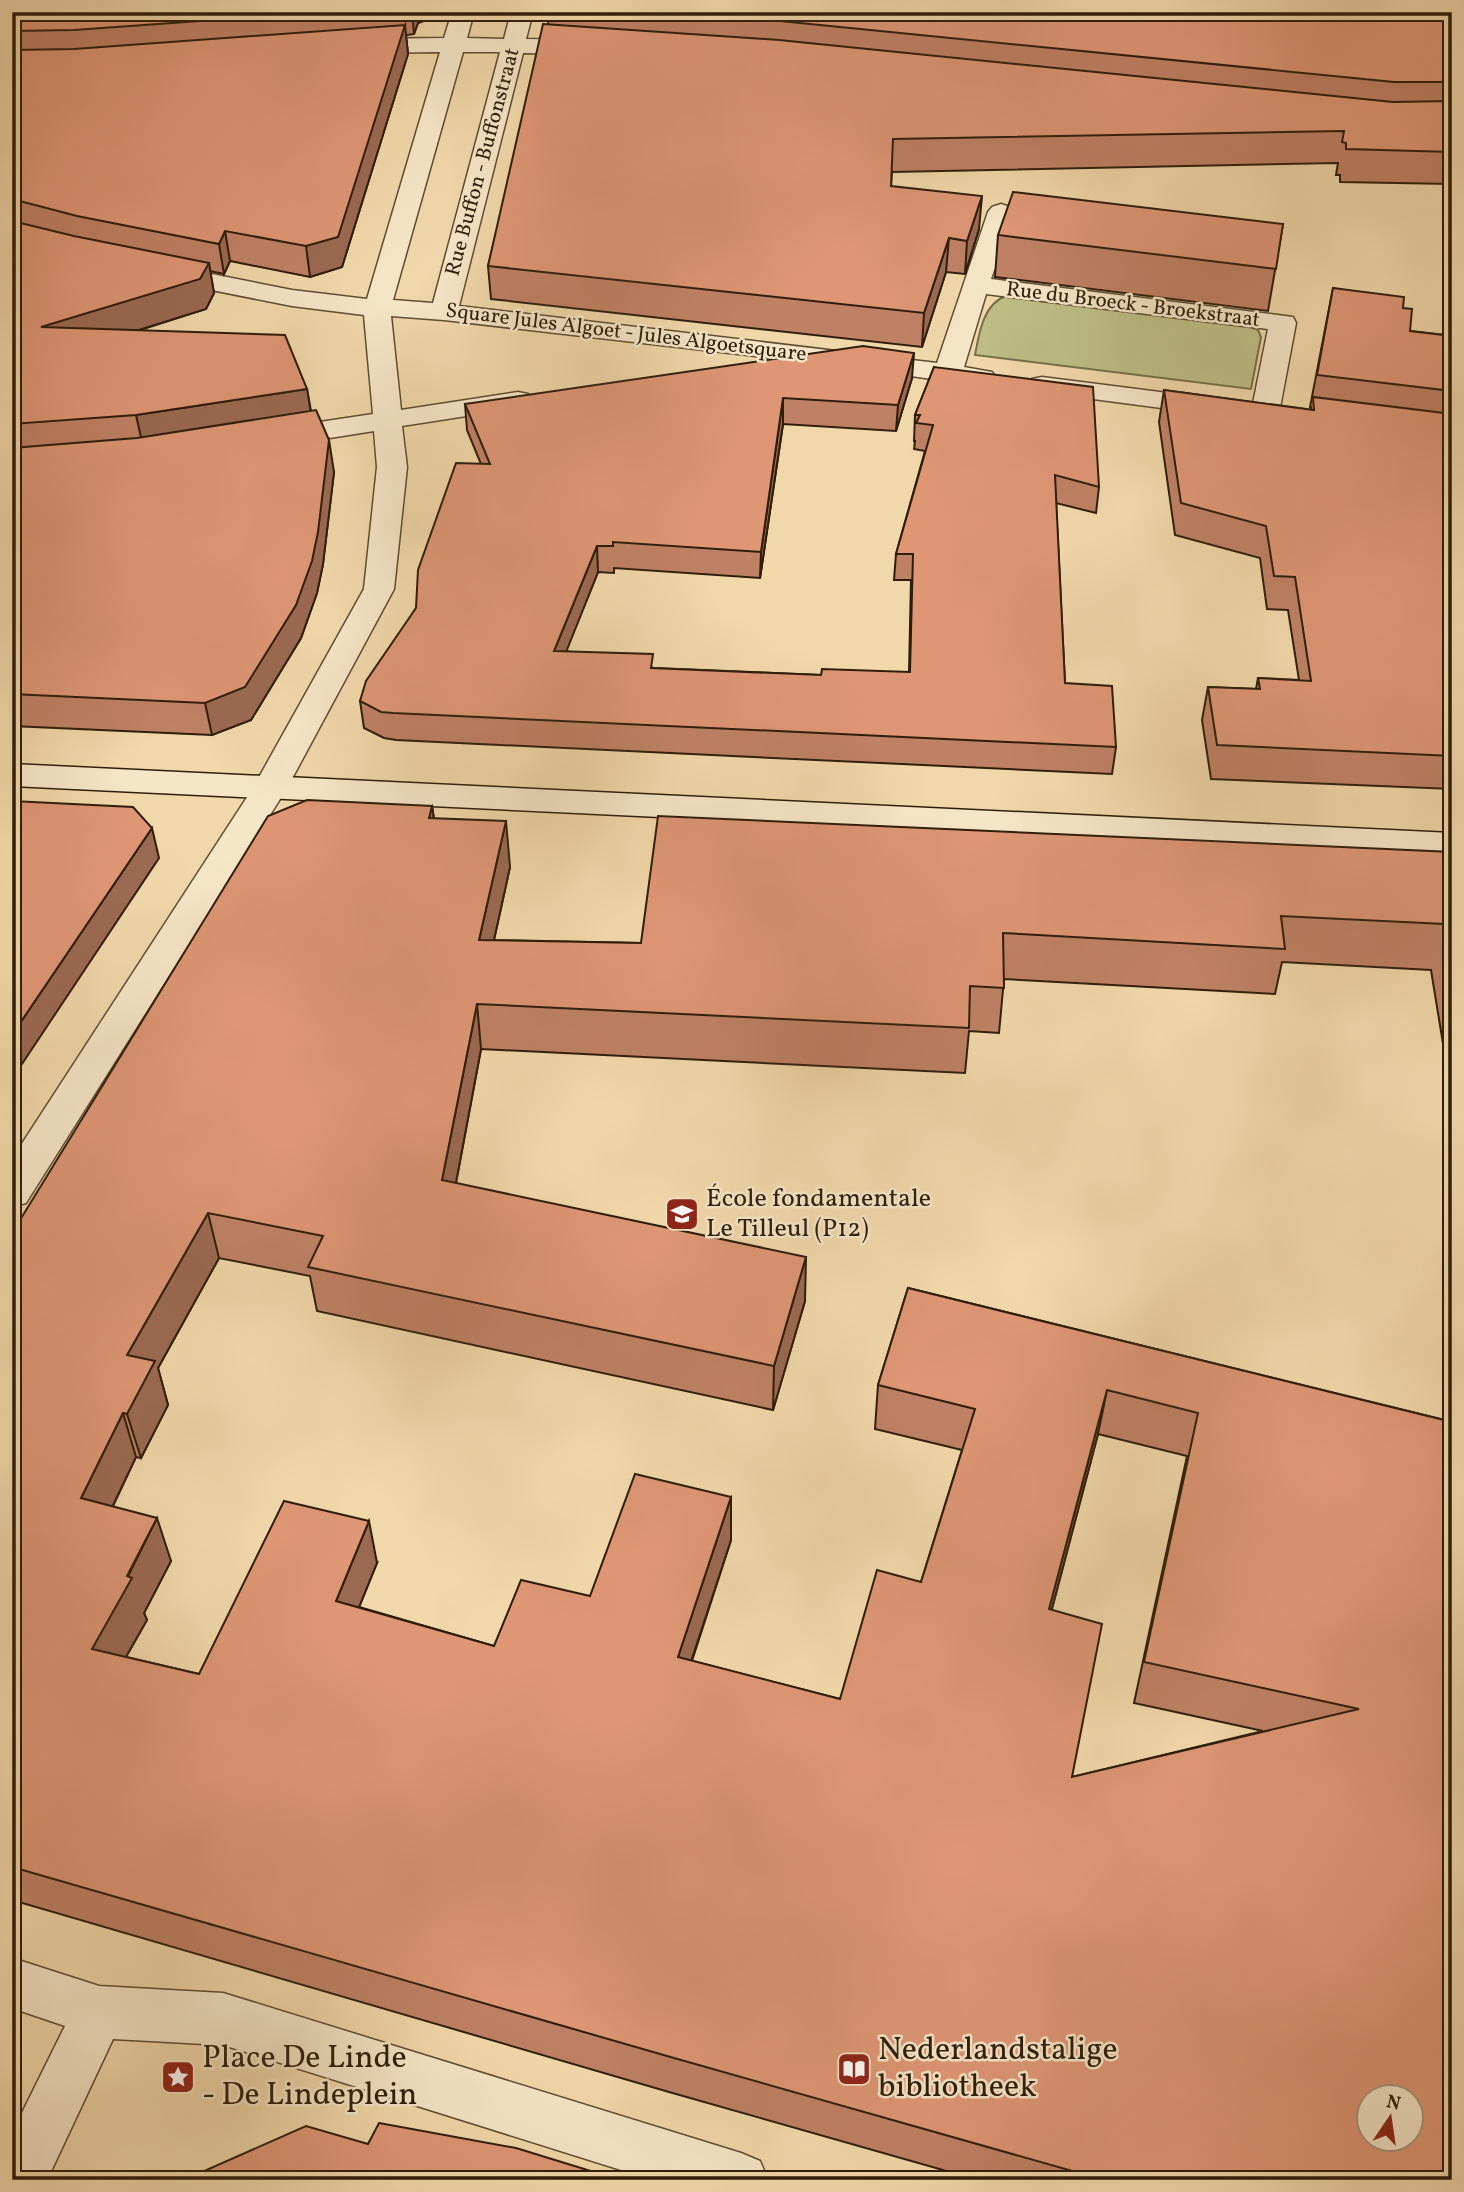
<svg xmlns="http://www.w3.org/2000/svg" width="1464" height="2192" font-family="Vollkorn,serif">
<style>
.green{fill:#bebe86;stroke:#766e48;stroke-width:2}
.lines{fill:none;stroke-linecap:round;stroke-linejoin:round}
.street-casing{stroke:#5f4c33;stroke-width:3}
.secondary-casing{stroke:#2e1d0b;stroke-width:3}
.street{fill:#f6e6c8;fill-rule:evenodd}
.secondary{fill:#f6e6c8;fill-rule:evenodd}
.wall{fill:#bf8165;stroke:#2e1d0b;stroke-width:2;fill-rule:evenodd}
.shaded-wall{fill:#9b6952;stroke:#2e1d0b;stroke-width:2}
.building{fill:#de9675;stroke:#2e1d0b;stroke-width:2;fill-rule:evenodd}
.labels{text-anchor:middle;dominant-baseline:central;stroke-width:5;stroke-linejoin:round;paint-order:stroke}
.far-street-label{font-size:21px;fill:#2e1d0b;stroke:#f6e6c8}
.poi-label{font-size:26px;fill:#2e1d0b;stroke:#f6e6c8;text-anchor:start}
.near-poi-label{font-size:32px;fill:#2e1d0b;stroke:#f6e6c8;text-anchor:start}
</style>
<rect width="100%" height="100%" fill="#f1d8aa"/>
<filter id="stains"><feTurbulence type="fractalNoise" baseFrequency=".00286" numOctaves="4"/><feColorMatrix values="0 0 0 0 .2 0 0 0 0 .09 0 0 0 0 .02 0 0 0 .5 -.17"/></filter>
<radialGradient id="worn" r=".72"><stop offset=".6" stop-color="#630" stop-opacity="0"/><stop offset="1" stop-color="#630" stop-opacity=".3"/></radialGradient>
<!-- green -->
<path class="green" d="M1006,296L1241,323L1258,330L1261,337L1251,389L975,355C979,334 983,304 1006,296Z"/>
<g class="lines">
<!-- street casing -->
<g class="street-casing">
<g id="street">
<path d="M452,12H474L467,38L504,39L511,12H533L526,39L589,40L597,42L600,47L597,52L589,54L523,53L459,306L937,363L988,212L992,207L1001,204L1010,207L1014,212L991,279L1293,317L1296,323L1279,413L1275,419L1265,421L1255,419L1251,413L1268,329L986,294L964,367L992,372L996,378L992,384L982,386L825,364L444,320L391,316L401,410L518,392L528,394L532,400L528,406L518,408L402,426L407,467L394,589L287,788L26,1203L12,1207V1159L253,788L364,589L377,467L374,431L273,447L263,444L259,438L263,432L273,429L373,414L364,315L292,306L161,280L152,278L148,272L152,266L161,264L292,290L367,299L440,52L355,53L347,51L344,46L347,41L355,39L444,38ZM463,52H500L433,303L393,300Z"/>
<polygon points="1042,377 1215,399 1225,401 1229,407 1225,413 1215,415 1032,391 1028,385 1032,379"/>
<polygon points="12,1958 99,1986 223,1993 741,2153 760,2161 768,2180 653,2180 223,2045 113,2039 47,2180 12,2180 12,2133 65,2026 12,2008"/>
</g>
</g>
<!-- secondary casing -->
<g class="secondary-casing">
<polygon id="secondary" points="12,764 1452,833 1452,855 12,786"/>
</g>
<!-- street -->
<use href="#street" class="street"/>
<!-- secondary -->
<use href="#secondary" class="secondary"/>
</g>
<!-- wall -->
<g class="wall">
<polygon points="12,12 429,12 426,20 418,23 414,34 406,35 408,54 342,267 310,277 230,261 224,274 210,271 214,293 206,309 137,331 307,389 311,411 334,472 323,564 317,593 301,638 251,720 212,735 12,726"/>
<polygon points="548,12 1452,12 1452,184 1340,182 1340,175 1336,175 1338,163 892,172 891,186 979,229 965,274 946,272 922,347 491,299 488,266 548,24"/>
<polygon points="1283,224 1268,311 995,277 998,235"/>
<polygon points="1333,288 1403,308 1410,331 1452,336 1452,789 1211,779 1202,720 1208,687 1256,689 1258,678 1299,680 1288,610 1267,609 1260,558 1175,535 1159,422 1164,390 1311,410 1311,407 1310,407"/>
<polygon points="934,367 1099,487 1096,513 1056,503 1065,683 1116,747 1112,774 396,740 384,738 364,728 360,701 416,608 481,464 467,430 465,404 912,378 896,431 783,424 760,578 614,568 614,573 598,572 566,651 654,668 821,675 909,672 911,580 894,580 896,554 925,451 914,449 915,441 914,441 915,415"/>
<path d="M432,806L434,818L510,867L494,940L641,943L1452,852V1099L1431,970L1282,962L1275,994L1004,979L999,1033L969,1031L965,1073L481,1049L456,1183L805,1301L773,1410L317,1311L310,1276L219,1258L158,1368L168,1405L141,1458L136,1457L113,1506L171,1561L144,1613L147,1620L126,1657L199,1674L377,1563L359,1607L494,1646L590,1596L731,1497V1540L692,1661L840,1699L921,1582L962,1450L875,1429L878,1385L908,1288L1449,1421L1452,1415V2180H978L669,2092L12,1900V1233ZM1098,1434L1187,1456L1134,1703L1263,1731L1072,1777L1052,1609Z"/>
</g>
<!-- shaded-wall -->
<g class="shaded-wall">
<polygon points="412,12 429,12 426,20 418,23 414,34"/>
<polygon points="405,25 408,54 342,267 310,277 306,246"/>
<polygon points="982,196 979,229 965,274 967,241"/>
<polygon points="225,231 230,261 224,274 219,244"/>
<polygon points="949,238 946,272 922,347 924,313"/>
<polygon points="209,263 214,293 206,309 49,358 41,327"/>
<polygon points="914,353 912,378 896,431 898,405"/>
<polygon points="307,389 312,420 143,446 136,415"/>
<polygon points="783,398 783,424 760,578 761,552"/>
<polygon points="329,440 334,472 323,564 317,593 301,638 251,720 212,735 205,703"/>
<polygon points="597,546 598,572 556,677 554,651"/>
<polygon points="432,806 438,851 429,818"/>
<polygon points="506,821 510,867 484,985 479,940"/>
<polygon points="152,828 159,858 12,1079 12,1035"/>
<polygon points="477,1004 481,1049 448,1225 442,1180"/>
<polygon points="208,1213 219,1258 158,1368 168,1405 141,1458 127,1414 127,1355"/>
<polygon points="806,1257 805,1301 773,1410 774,1366"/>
<polygon points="1107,1390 1098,1434 1041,1650 1049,1609"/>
<polygon points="123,1413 136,1457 96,1541 81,1498"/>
<polygon points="731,1497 731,1540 679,1698 678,1657"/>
<polygon points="157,1518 171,1561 144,1613 147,1620 107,1690 92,1649"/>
<polygon points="369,1521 377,1563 345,1642 336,1601"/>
</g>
<!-- building -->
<g class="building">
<polygon points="12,12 327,12 74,30 12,31"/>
<polygon points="653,12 1452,12 1452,82 1394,82 780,21"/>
<polygon points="543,24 779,40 1393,102 1452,101 1452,152 1346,149 1346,143 1342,142 1344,131 893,139 891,186 982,196 967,241 949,238 924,313 488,266"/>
<polygon points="405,25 338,237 306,246 225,231 219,244 77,216 12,199 12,50 74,49"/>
<polygon points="1013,192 1283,224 1276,269 998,235"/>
<polygon points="12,221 74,236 209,263 200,279 41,327 285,335 307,389 136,415 12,424"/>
<polygon points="1333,288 1404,297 1403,308 1412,309 1410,331 1452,336 1452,391 1317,375"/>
<polygon points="863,346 914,353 898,405 783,398 761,552 613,542 613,546 597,546 554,651 653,654 651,668 821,675 822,669 910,672 913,554 896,554 933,425 916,423 920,415 915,415 934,367 1093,387 1099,487 1055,475 1065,683 1112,686 1116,747 393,713 381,712 360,701 366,681 416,608 418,570 456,463 490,464 465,404"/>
<polygon points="1164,390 1314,410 1313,397 1452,414 1452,756 1217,745 1208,687 1260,689 1258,678 1311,681 1295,577 1274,576 1266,526 1181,503"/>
<polygon points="316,410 329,440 318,532 312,561 296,605 245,687 205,703 12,694 12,448 137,438"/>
<path d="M307,800L432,806L429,818L506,821L479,940L641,943L658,816L1452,852V970L1444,924L1281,916L1285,949L1003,933L1004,988L970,986L969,1028L477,1004L442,1180L806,1257L774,1366L308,1267L323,1236L208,1213L127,1355L155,1361L127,1414L123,1413L81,1498L157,1518L127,1576L132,1578L92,1649L199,1674L284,1501L369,1521L336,1601L494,1646L521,1580L590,1596L635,1474L731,1497L678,1657L840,1699L877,1570L921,1582L975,1409L878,1385L908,1288L1452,1422V2180H1104L667,2056L12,1867V1233L268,816ZM1107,1390L1198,1413L1144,1662L1359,1709L1072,1777L1102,1624L1049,1609ZM1369,2097H1411V2139H1369Z"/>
<polygon points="12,801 133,807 152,828 12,1035"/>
<polygon points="379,2123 516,2148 620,2180 184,2180 306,2126 368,2144"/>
</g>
<!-- icons -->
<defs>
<g id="school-square" transform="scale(1.75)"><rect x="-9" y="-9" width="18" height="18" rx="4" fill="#8f2418" stroke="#f6e6c8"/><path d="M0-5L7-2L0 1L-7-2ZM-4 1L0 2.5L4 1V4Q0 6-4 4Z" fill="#fff"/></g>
<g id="library-square" transform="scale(1.75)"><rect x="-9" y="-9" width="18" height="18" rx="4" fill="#8f2418" stroke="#f6e6c8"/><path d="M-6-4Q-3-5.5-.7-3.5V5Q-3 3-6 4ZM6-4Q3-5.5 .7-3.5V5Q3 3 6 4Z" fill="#fff"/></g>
<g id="sight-square" transform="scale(1.75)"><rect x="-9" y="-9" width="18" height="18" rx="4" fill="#8f2418" stroke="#f6e6c8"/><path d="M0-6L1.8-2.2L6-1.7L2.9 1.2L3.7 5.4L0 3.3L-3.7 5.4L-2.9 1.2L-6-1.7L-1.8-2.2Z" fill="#fff"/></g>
</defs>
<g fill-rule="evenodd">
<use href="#school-square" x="682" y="1214"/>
<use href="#library-square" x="854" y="2069"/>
<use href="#sight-square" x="178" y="2077"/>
</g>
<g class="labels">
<!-- far-street labels -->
<g class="far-street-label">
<text transform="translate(483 162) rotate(-75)">Rue Buffon - Buffonstraat</text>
<text transform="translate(1133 305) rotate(7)">Rue du Broeck - Broekstraat</text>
<text transform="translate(626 333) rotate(7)">Square Jules Algoet - Jules Algoetsquare</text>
</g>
<!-- poi labels -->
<g class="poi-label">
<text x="706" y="1199">École fondamentale<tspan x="706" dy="30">Le Tilleul (P12)</tspan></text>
</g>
<!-- near-poi labels -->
<g class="near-poi-label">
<text x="878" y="2051">Nederlandstalige<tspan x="878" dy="37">bibliotheek</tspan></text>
<text x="202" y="2059">Place De Linde<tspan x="202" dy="37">- De Lindeplein</tspan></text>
</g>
</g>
<!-- margin -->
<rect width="1464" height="2192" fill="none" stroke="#f1d8aa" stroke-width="42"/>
<rect x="14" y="14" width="1436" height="2164" fill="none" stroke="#2e1d0b" stroke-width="3.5"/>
<rect x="21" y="21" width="1422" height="2150" fill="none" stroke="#2e1d0b" stroke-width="2"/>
<!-- north arrow -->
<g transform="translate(1390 2118) rotate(13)"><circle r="33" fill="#f6e6c8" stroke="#a6967c" stroke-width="2"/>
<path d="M0-5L12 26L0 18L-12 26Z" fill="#8f2418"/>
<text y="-10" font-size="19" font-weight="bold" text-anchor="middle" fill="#2e1d0b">N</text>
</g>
<rect width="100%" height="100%" filter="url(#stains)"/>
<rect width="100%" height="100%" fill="url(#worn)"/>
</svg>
